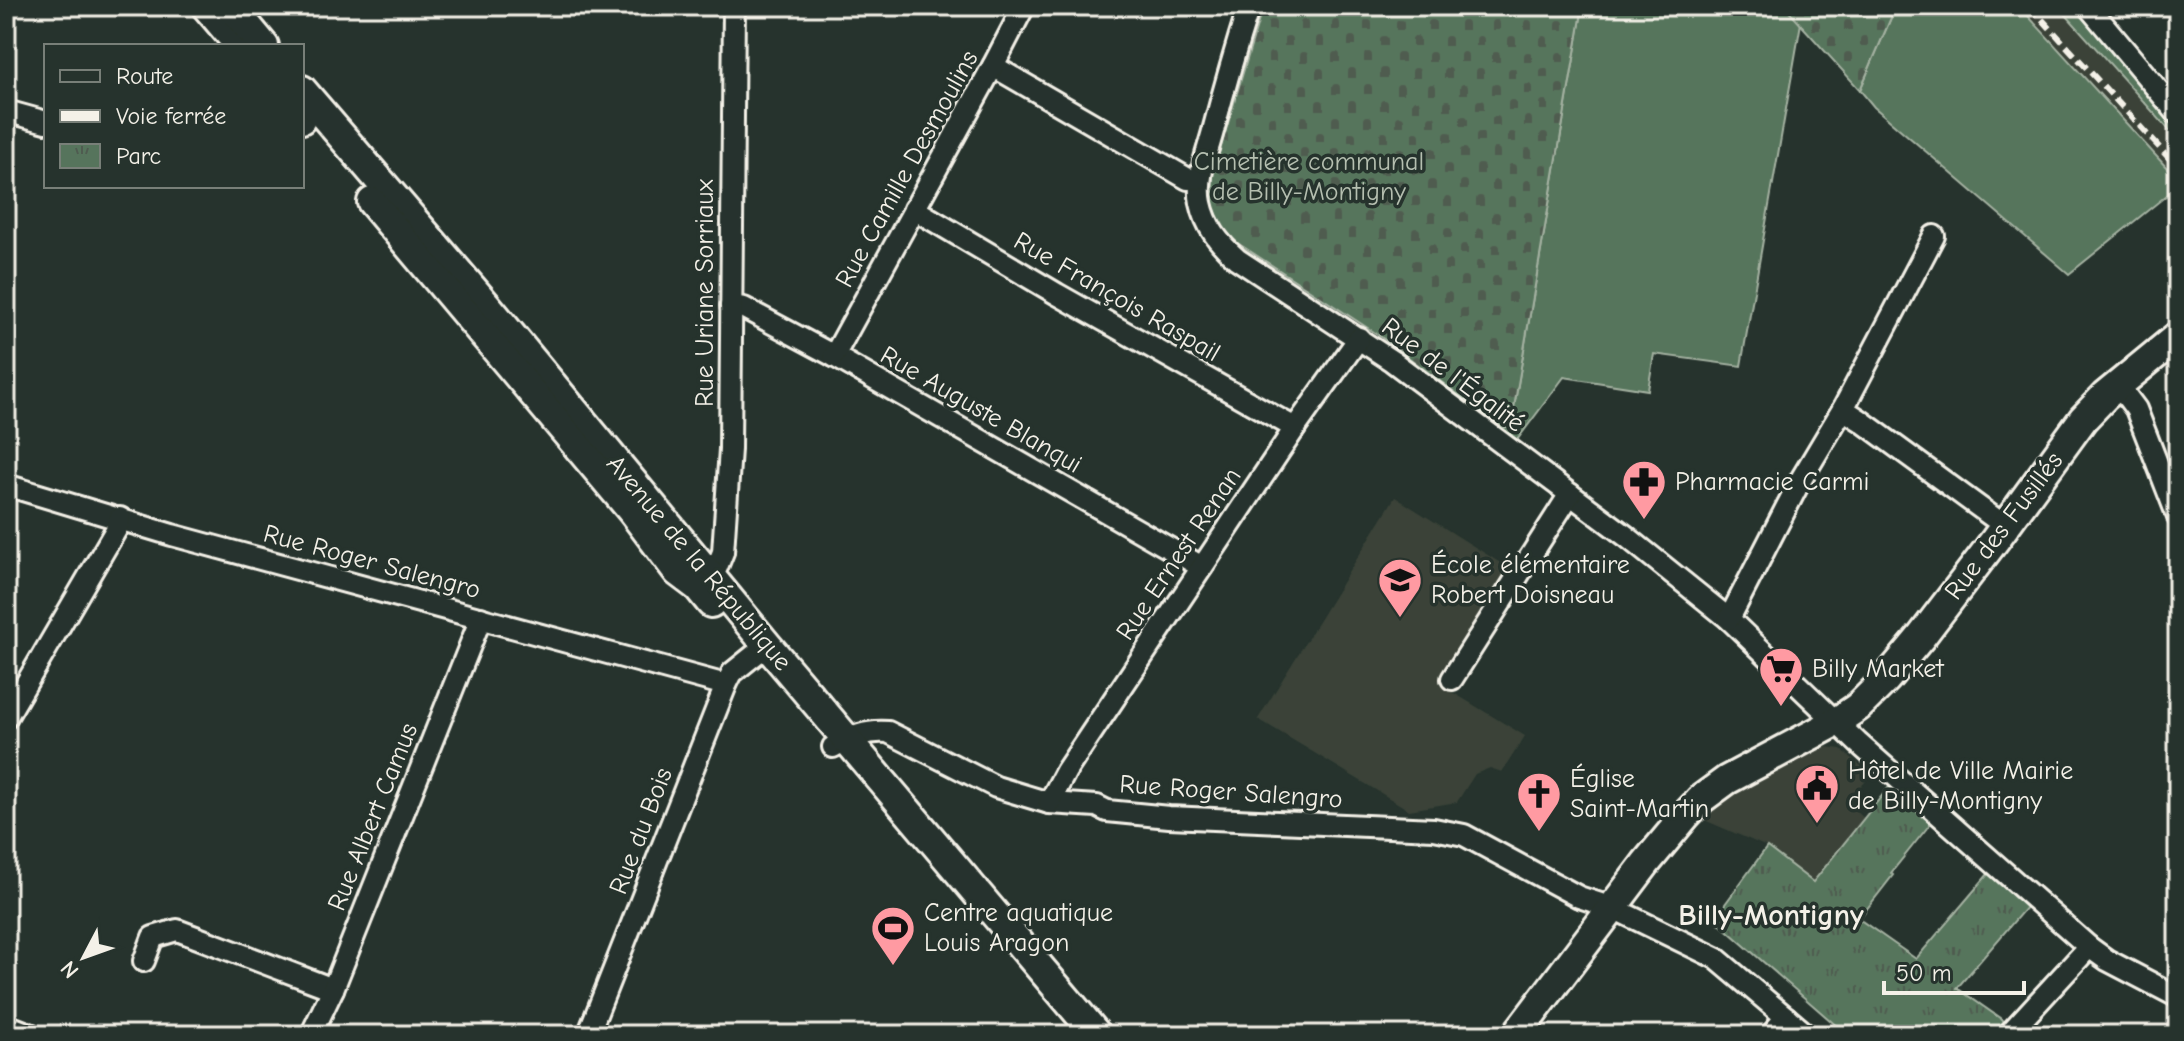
<svg xmlns="http://www.w3.org/2000/svg" width="2184" height="1041" font-family="'Comic Neue',sans-serif">
<style>
.built{fill:#3a4338}
.grass{fill:#56745c;stroke:#a5b2a2;stroke-width:2}
.cemetery{fill:url(#cemetery-stones);stroke:#a5b2a2;stroke-width:2}
.park{fill:url(#park-tufts);stroke:#a5b2a2;stroke-width:2}
.lines{fill:none;stroke-linecap:round;stroke-linejoin:round}
.street-casing{stroke:#f4f1e8;stroke-width:26}
.secondary-casing{stroke:#f4f1e8;stroke-width:34}
.street{stroke:#26332d;stroke-width:20}
.secondary{stroke:#26332d;stroke-width:28}
.rail{stroke:#f4f1e8;stroke-width:6;stroke-dasharray:12 6;stroke-linecap:butt}
.labels{text-anchor:middle;dominant-baseline:central;stroke-width:7;stroke-linejoin:round;paint-order:stroke}
.park-label{font-size:26px;fill:#b5bfb0;stroke:#26332d}
.street-label{font-size:26px;fill:#f4f1e8;stroke:#26332d}
.poi-label{font-size:26px;fill:#f4f1e8;stroke:#26332d;text-anchor:start}
.quarter-label{font-size:30px;font-weight:bold;fill:#f4f1e8;stroke:#26332d}
</style>
<defs>
<pattern id="cemetery-stones" width="16" height="16" patternUnits="userSpaceOnUse" patternTransform="scale(2)"><rect width="16" height="16" fill="#56745c"/><path d="M2 7V4a2 2 0 0 1 4 0v3zM10 15v-3a2 2 0 0 1 4 0v3z" fill="#4f5c50"/></pattern>
<pattern id="park-tufts" width="24" height="20" patternUnits="userSpaceOnUse" patternTransform="scale(2)"><rect width="24" height="20" fill="#56745c"/><path d="M3 7l-1-3M5 7V3M7 7l1-3M15 17l-1-3M17 17v-4M19 17l1-3" fill="none" stroke="#4f5c50"/></pattern>
</defs>
<rect width="100%" height="100%" fill="#26332d"/>
<filter id="ink" filterUnits="userSpaceOnUse"><feTurbulence type="fractalNoise" baseFrequency=".0125" numOctaves="2"/><feDisplacementMap in="SourceGraphic" scale="16" xChannelSelector="R" yChannelSelector="G"/><feConvolveMatrix kernelMatrix="1 2 1 2 8 2 1 2 1" color-interpolation-filters="sRGB"/></filter>
<g filter="url(#ink)">
<!-- built -->
<g class="built">
<polygon points="2019,6 2058,6 2178,140 2178,180"/>
<polygon points="1395,497 1510,569 1439,684 1525,736 1502,772 1490,768 1475,774 1457,802 1409,810 1258,719"/>
<polygon points="1826,747 1841,749 1871,774 1848,804 1864,818 1813,882 1767,847 1702,819 1744,786"/>
</g>
<!-- grass -->
<g class="grass">
<polygon points="1583,6 1785,6 1801,23 1741,366 1654,354 1648,390 1564,377 1517,440 1503,428 1511,425"/>
<polygon points="1896,6 2019,6 2178,180 2178,206 2167,195 2069,274 1874,107 1860,90"/>
<polygon points="2058,6 2081,6 2178,122 2178,140"/>
</g>
<!-- cemetery -->
<g class="cemetery">
<polygon points="1263,6 1583,6 1511,425 1503,428 1377,334 1236,242 1225,232 1213,206 1213,173"/>
<polygon points="1784,6 1896,6 1860,90"/>
</g>
<!-- park -->
<polygon class="park" points="1889,787 1931,823 1891,873 1893,875 1859,919 1916,959 1989,873 2028,905 1957,988 2004,1021 1990,1035 1847,1035 1714,919 1767,847 1813,882"/>
<g class="lines">
<!-- street casing -->
<g class="street-casing">
<g id="street">
<path d="M1249,6C1236,47 1224,89 1213,131C1207,154 1196,179 1201,203C1206,227 1219,243 1237,259L1392,361L1626,536L1729,619L1858,743L2089,947L2107,960L2178,997"/>
<polyline points="2088,6 2178,114"/>
<polyline points="993,66 1188,179 1200,178"/>
<polyline points="6,111 46,122"/>
<polyline points="302,123 304,122"/>
<polyline points="914,209 1057,294 1295,428"/>
<polyline points="731,306 744,308 834,356 1202,567"/>
<polyline points="834,356 993,66 1024,6"/>
<polyline points="2118,385 2136,409 2178,517"/>
<polyline points="1843,409 1934,236"/>
<polyline points="6,485 172,535 726,685"/>
<polyline points="701,584 717,567 723,552 730,449 734,6"/>
<polyline points="1729,619 1800,481 1843,409 1860,420 2005,526"/>
<polyline points="1452,679 1570,494"/>
<polyline points="6,718 117,528 120,518"/>
<path d="M833,747C851,737 867,730 888,732L996,787L1049,803L1097,806L1107,811L1169,817L1434,829L1464,835L1579,897L1613,908L1716,958L1807,1035"/>
<polyline points="1049,803 1066,771 1098,723 1295,428 1359,338"/>
<polyline points="144,961 153,937 177,930 333,989"/>
<polyline points="6,1025 32,1035"/>
<polyline points="311,1035 333,989 481,618"/>
<polyline points="588,1035 726,685 732,673 767,645"/>
<polyline points="1771,1035 1786,1017"/>
<polyline points="2008,1035 2089,947"/>
</g>
</g>
<!-- secondary casing -->
<g class="secondary-casing">
<g id="secondary">
<polyline points="206,6 240,46"/>
<polyline points="234,10 264,46"/>
<polyline points="302,90 489,308 767,645 1097,1035"/>
<polyline points="372,202 632,511 678,572 698,587 711,603"/>
<polyline points="1516,1035 1646,863 1686,815 1701,799 1727,780 1836,722 1858,707 1886,679 1921,637 1995,540 2083,419 2105,396 2178,336"/>
</g>
</g>
<!-- street -->
<use href="#street" class="street"/>
<!-- secondary -->
<use href="#secondary" class="secondary"/>
<!-- rail -->
<polyline class="rail" points="2030,6 2178,168"/>
</g>
</g>
<!-- icons -->
<defs>
<g id="pharmacy-pin" transform="scale(2.3)"><path d="M0 17L-7.5 6A9.5 9.5 0 1 1 7.5 6Z" fill="#ff9aa2" stroke="#26332d"/><path d="M-2-6h4v4h4v4h-4v4h-4v-4h-4v-4h4Z" fill="#111"/></g>
<g id="school-pin" transform="scale(2.3)"><path d="M0 17L-7.5 6A9.5 9.5 0 1 1 7.5 6Z" fill="#ff9aa2" stroke="#26332d"/><path d="M0-5L7-2L0 1L-7-2ZM-4 1L0 2.5L4 1V4Q0 6-4 4Z" fill="#111"/></g>
<g id="supermarket-pin" transform="scale(2.3)"><path d="M0 17L-7.5 6A9.5 9.5 0 1 1 7.5 6Z" fill="#ff9aa2" stroke="#26332d"/><path d="M-6-5.5h2.5l.6 2H6L4.5 2H-2.5L-4.4-4H-6ZM-1.5 3.2a1.3 1.3 0 1 0 .1 0ZM3 3.2a1.3 1.3 0 1 0 .1 0Z" fill="#111"/></g>
<g id="civic-pin" transform="scale(2.3)"><path d="M0 17L-7.5 6A9.5 9.5 0 1 1 7.5 6Z" fill="#ff9aa2" stroke="#26332d"/><path d="M-.6-6.5H3V-4.5H.6V-3L4-1V1h2V6H-6V1h2V-1L-.6-3ZM-1.2 2.5V6h2.4V2.5Z" fill="#111"/></g>
<g id="church-pin" transform="scale(2.3)"><path d="M0 17L-7.5 6A9.5 9.5 0 1 1 7.5 6Z" fill="#ff9aa2" stroke="#26332d"/><path d="M-1.2-6h2.4v3.5h3.3v2.4h-3.3V6h-2.4V-.1h-3.3v-2.4h3.3Z" fill="#111"/></g>
<g id="stadium-pin" transform="scale(2.3)"><path d="M0 17L-7.5 6A9.5 9.5 0 1 1 7.5 6Z" fill="#ff9aa2" stroke="#26332d"/><path d="M0-5a6.5 5 0 1 0 0 10a6.5 5 0 1 0 0-10ZM-3.5-1.8h7v3.6h-7Z" fill="#111"/></g>
</defs>
<g fill-rule="evenodd">
<use href="#pharmacy-pin" x="1644" y="482"/>
<use href="#school-pin" x="1400" y="580"/>
<use href="#supermarket-pin" x="1781" y="669"/>
<use href="#civic-pin" x="1817" y="786"/>
<use href="#church-pin" x="1539" y="794"/>
<use href="#stadium-pin" x="893" y="928"/>
</g>
<g class="labels">
<!-- park labels -->
<g class="park-label">
<text x="1309" y="162">Cimetière communal<tspan x="1309" dy="30">de Billy-Montigny</tspan></text>
</g>
<!-- street labels -->
<g class="street-label">
<text transform="translate(907 169) rotate(-61)">Rue Camille Desmoulins</text>
<text transform="translate(705 293) rotate(-90)">Rue Uriane Sorriaux</text>
<text transform="translate(1117 297) rotate(30)">Rue François Raspail</text>
<text transform="translate(1453 375) rotate(37)">Rue de l'Égalité</text>
<text transform="translate(981 410) rotate(30)">Rue Auguste Blanqui</text>
<text transform="translate(2004 526) rotate(-53)">Rue des Fusillés</text>
<text transform="translate(1179 554) rotate(-56)">Rue Ernest Renan</text>
<text transform="translate(372 562) rotate(15)">Rue Roger Salengro</text>
<text transform="translate(699 563) rotate(50)">Avenue de la République</text>
<text transform="translate(1231 792) rotate(4)">Rue Roger Salengro</text>
<text transform="translate(373 817) rotate(-68)">Rue Albert Camus</text>
<text transform="translate(641 831) rotate(-69)">Rue du Bois</text>
</g>
<!-- poi labels -->
<g class="poi-label">
<text x="1675" y="482">Pharmacie Carmi</text>
<text x="1431" y="565">École élémentaire<tspan x="1431" dy="30">Robert Doisneau</tspan></text>
<text x="1812" y="669">Billy Market</text>
<text x="1848" y="771">Hôtel de Ville Mairie<tspan x="1848" dy="30">de Billy-Montigny</tspan></text>
<text x="1570" y="779">Église<tspan x="1570" dy="30">Saint-Martin</tspan></text>
<text x="924" y="913">Centre aquatique<tspan x="924" dy="30">Louis Aragon</tspan></text>
</g>
<!-- quarter labels -->
<g class="quarter-label">
<text x="1771" y="915">Billy-Montigny</text>
</g>
</g>
<!-- margin -->
<rect width="2184" height="1041" fill="none" stroke="#26332d" stroke-width="32"/>
<rect x="16" y="16" width="2152" height="1009" fill="none" stroke="#f4f1e8" stroke-width="3" filter="url(#ink)"/>
<!-- legend -->
<rect x="44" y="44" width="260" height="144" fill="#26332d" stroke="#787f78" stroke-width="2"/>
<rect x="60" y="70" width="40" height="12" fill="#26332d" stroke="#787f78" stroke-width="2"/>
<text x="116" y="84" font-size="24" fill="#f4f1e8">Route</text>
<rect x="60" y="110" width="40" height="12" fill="#f4f1e8" stroke="#787f78" stroke-width="2"/>
<text x="116" y="124" font-size="24" fill="#f4f1e8">Voie ferrée</text>
<rect x="60" y="144" width="40" height="24" fill="url(#park-tufts)" stroke="#787f78" stroke-width="2"/>
<text x="116" y="164" font-size="24" fill="#f4f1e8">Parc</text>
<!-- north arrow -->
<g transform="translate(84 957) rotate(229)" stroke="#26332d" stroke-width="6" paint-order="stroke">
<path d="M0-6L14 30L0 20L-14 30Z" fill="#f4f1e8"/>
<text y="-12" font-size="22" font-weight="bold" text-anchor="middle" fill="#f4f1e8">N</text>
</g>
<!-- scale -->
<path d="M1884 981v12h140v-12" fill="none" stroke="#f4f1e8" stroke-width="4"/>
<text x="1896" y="981" font-size="24" fill="#f4f1e8" stroke="#26332d" stroke-width="6" paint-order="stroke">50 m</text>
</svg>
